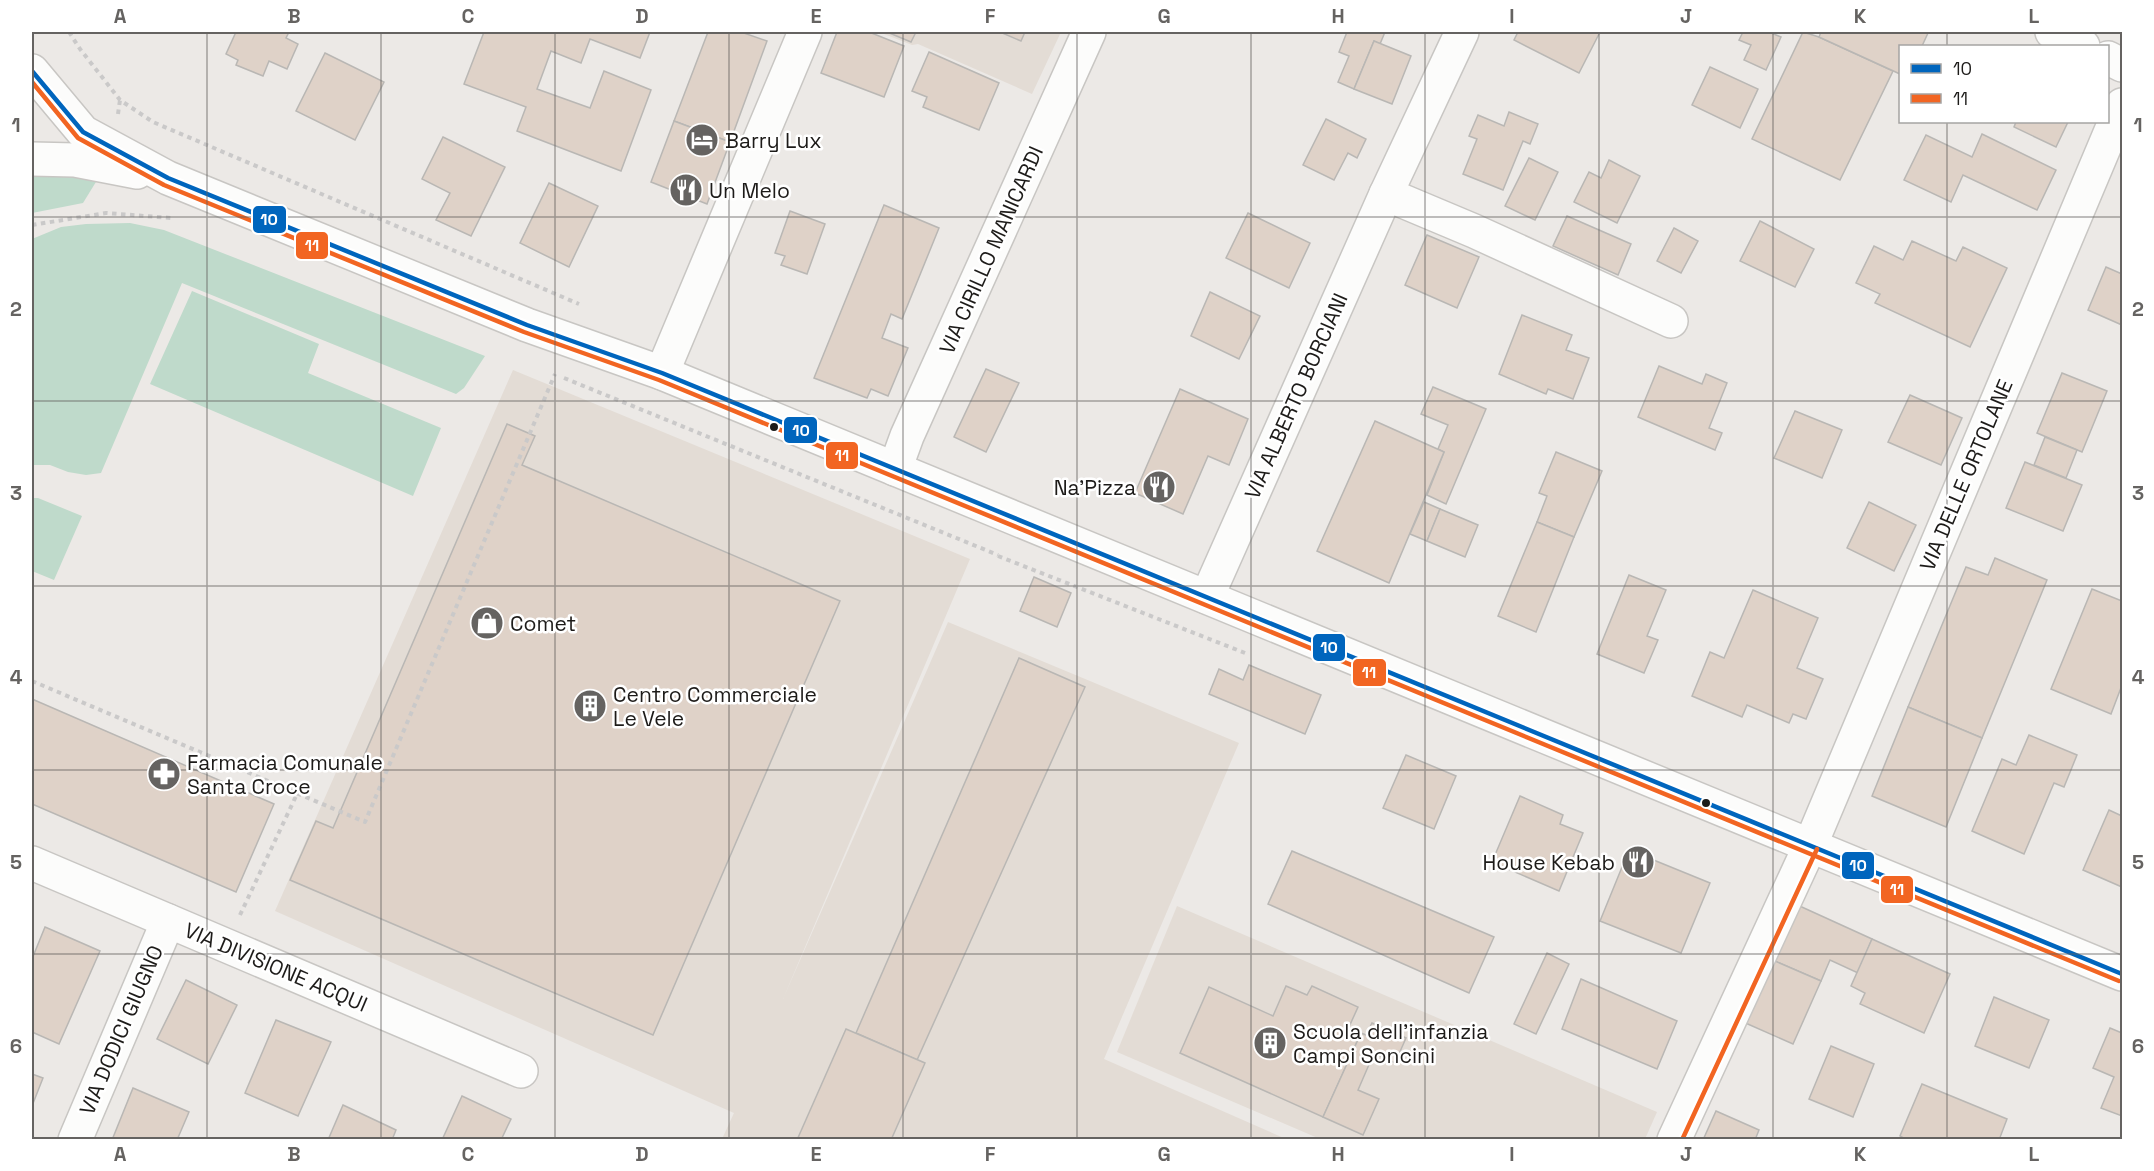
<svg xmlns="http://www.w3.org/2000/svg" width="2154" height="1171" font-family="'Space Grotesk',sans-serif">
<style>
.built{fill:#e3dcd5}
.green{fill:#bfdacb}
.building{fill:#dfd2c8;stroke:#b9b7b4;stroke-width:1.5}
.lines{fill:none;stroke-linecap:round;stroke-linejoin:round}
.minor-casing{stroke:#c8c6c3;stroke-width:36}
.path{stroke:#cac9c9;stroke-width:4;stroke-dasharray:4.5 4.5;stroke-linecap:butt}
.minor{stroke:#fcfcfb;stroke-width:33}
.bus-1-casing{stroke:#fff;stroke-width:9}
.bus-2-casing{stroke:#fff;stroke-width:9}
.bus-1{stroke:#0065bd;stroke-width:4.5}
.bus-2{stroke:#f26522;stroke-width:4.5}
.grid{fill:none;stroke:#656361;stroke-width:1.5;stroke-opacity:0.55}
.bus-dot{fill:#1d1b19;stroke:#fff;stroke-width:2}
.labels{text-anchor:middle;dominant-baseline:central;stroke-width:5;stroke-linejoin:round;paint-order:stroke}
.poi-label{font-size:21px;fill:#1d1b19;stroke:#fff;text-anchor:start}
.street-label{font-size:21px;fill:#1d1b19;stroke:#fff}
.line-badge{stroke:#fff;stroke-width:2}
.badge-label{font-size:16px;text-anchor:middle;font-weight:bold;fill:#fff}
.neatline{fill:none;stroke:#656361;stroke-width:2}
.grid-label{font-size:20px;text-anchor:middle;font-weight:bold;fill:#656361}
</style>
<rect width="100%" height="100%" fill="#ece9e6"/>
<!-- built -->
<g class="built">
<polygon points="879,32 1061,32 1032,94 918,44 912,45"/>
<polygon points="513,370 970,559 783,999 948,622 1239,743 1104,1059 1286,1139 722,1139 734,1113 275,911"/>
<polygon points="1177,906 1657,1112 1645,1139 1320,1139 1117,1052"/>
</g>
<!-- green -->
<g class="green">
<polygon points="32,173 99,177 83,203 32,213"/>
<polygon points="130,223 164,230 485,356 464,388 456,394 182,283 101,473 86,475 68,472 50,465 32,465 32,239 61,227 86,224"/>
<polygon points="192,291 319,344 308,373 441,428 413,496 150,384"/>
<polygon points="32,498 38,498 82,516 54,580 32,571"/>
</g>
<!-- building -->
<g class="building">
<polygon points="236,32 289,32 286,38 298,44 287,69 269,61 263,76 236,65 238,60 226,54"/>
<polygon points="484,32 650,32 640,58 590,39 581,63 551,51 537,89 590,108 604,71 651,90 621,171 517,131 526,107 464,84"/>
<polygon points="708,32 741,32 767,41 730,142 674,121"/>
<polygon points="837,32 869,32 904,46 884,97 821,73"/>
<polygon points="887,32 916,32 911,42"/>
<polygon points="1000,32 1025,32 1021,41"/>
<polygon points="1347,32 1385,32 1380,44 1374,41 1354,89 1338,82 1349,56 1339,52"/>
<polygon points="1518,32 1600,32 1579,73 1514,40"/>
<polygon points="1743,32 1769,32 1781,37 1766,70 1744,60 1751,45 1739,40"/>
<polygon points="1803,32 1819,37 1893,71 1840,180 1752,139"/>
<polygon points="1821,32 1925,32 1928,33 1922,46 1900,46 1900,74 1819,37"/>
<polygon points="1374,41 1411,56 1392,104 1354,89"/>
<polygon points="929,52 999,83 979,130 923,107 927,97 912,91"/>
<polygon points="325,53 384,82 355,140 296,111"/>
<polygon points="1710,67 1758,89 1740,128 1692,105"/>
<polygon points="1509,112 1538,124 1530,144 1523,141 1503,190 1463,174 1477,139 1469,136 1478,115 1504,126"/>
<polygon points="1326,119 1366,139 1357,158 1348,153 1334,180 1303,165"/>
<polygon points="674,121 730,142 707,204 651,182"/>
<polygon points="2016,122 2068,122 2056,147 2014,127"/>
<polygon points="1982,134 2056,170 2037,210 1963,175 1951,202 1904,180 1926,135 1972,157"/>
<polygon points="443,137 505,167 471,236 436,220 450,193 422,179"/>
<polygon points="1529,158 1558,172 1535,220 1505,206"/>
<polygon points="1609,160 1640,176 1617,223 1574,202 1589,172 1601,178"/>
<polygon points="549,183 598,206 569,267 520,243"/>
<polygon points="884,205 939,228 902,319 891,314 882,338 908,348 888,396 871,389 867,398 814,378"/>
<polygon points="790,211 825,224 807,274 781,265 785,256 775,253"/>
<polygon points="1248,213 1310,243 1289,288 1226,258"/>
<polygon points="1567,216 1631,244 1618,275 1553,246"/>
<polygon points="1760,221 1814,249 1795,287 1740,261"/>
<polygon points="1674,228 1698,241 1681,273 1657,261"/>
<polygon points="1427,235 1479,257 1457,308 1405,285"/>
<polygon points="1912,241 1956,261 1963,247 2007,268 1970,347 1875,303 1880,294 1856,283 1874,246 1903,260"/>
<polygon points="2106,267 2122,274 2122,325 2088,310"/>
<polygon points="1210,292 1260,316 1239,359 1191,336"/>
<polygon points="1522,315 1572,335 1566,350 1589,358 1573,399 1548,389 1546,394 1499,374"/>
<polygon points="1659,366 1702,384 1706,374 1727,383 1709,428 1722,433 1715,450 1638,417"/>
<polygon points="986,369 1019,383 986,452 954,437"/>
<polygon points="2062,373 2107,391 2082,452 2037,433"/>
<polygon points="1433,387 1486,409 1446,504 1427,495 1444,452 1438,449 1448,425 1421,414"/>
<polygon points="1180,389 1248,419 1229,465 1208,456 1183,514 1135,493"/>
<polygon points="1910,395 1962,418 1941,465 1888,442"/>
<polygon points="1795,411 1842,430 1822,478 1774,458"/>
<polygon points="1375,421 1444,452 1389,583 1317,551"/>
<polygon points="507,424 535,436 522,465 840,601 653,1035 290,880 316,821 333,828"/>
<polygon points="2045,437 2077,450 2066,478 2034,465"/>
<polygon points="1556,452 1602,471 1574,537 1537,522 1547,496 1539,493"/>
<polygon points="2025,462 2082,485 2063,531 2006,508"/>
<polygon points="1424,502 1440,509 1427,541 1410,534"/>
<polygon points="1869,502 1916,525 1894,571 1847,548"/>
<polygon points="1440,509 1478,525 1465,557 1427,541"/>
<polygon points="1537,522 1574,537 1536,632 1498,616"/>
<polygon points="1995,558 2047,580 1982,738 1908,707 1966,567 1988,575"/>
<polygon points="1629,575 1666,590 1647,636 1658,640 1644,673 1597,654"/>
<polygon points="1034,577 1071,593 1057,627 1020,611"/>
<polygon points="2092,589 2122,601 2122,685 2111,714 2051,689"/>
<polygon points="1753,590 1818,618 1797,668 1823,679 1806,719 1793,714 1789,723 1747,705 1742,717 1692,696 1710,652 1724,658"/>
<polygon points="1019,658 1085,687 917,1060 856,1033"/>
<polygon points="1249,665 1321,695 1305,734 1209,694 1219,669 1243,680"/>
<polygon points="32,699 274,804 236,892 32,804"/>
<polygon points="1908,707 1982,738 1946,827 1872,796"/>
<polygon points="2029,735 2077,755 2064,787 2054,783 2024,854 1972,831 2002,759 2016,765"/>
<polygon points="1406,755 1456,776 1434,829 1383,808"/>
<polygon points="1520,796 1563,815 1560,824 1583,833 1559,891 1492,862"/>
<polygon points="2109,810 2122,816 2122,887 2083,870"/>
<polygon points="1629,850 1710,883 1681,953 1600,921"/>
<polygon points="1292,851 1494,937 1469,993 1268,904"/>
<polygon points="1793,903 1872,939 1858,973 1830,960 1821,981 1768,958"/>
<polygon points="45,927 100,951 59,1044 32,1032 32,959"/>
<polygon points="1872,939 1950,974 1924,1033 1860,1004 1865,993 1851,986"/>
<polygon points="1547,953 1569,964 1536,1034 1514,1024"/>
<polygon points="1768,958 1821,981 1793,1044 1741,1021"/>
<polygon points="1581,979 1677,1021 1657,1069 1562,1029"/>
<polygon points="186,980 237,1005 208,1064 157,1039"/>
<polygon points="1286,986 1307,995 1312,986 1358,1007 1349,1027 1361,1033 1323,1117 1180,1053 1209,987 1273,1016"/>
<polygon points="1994,997 2049,1020 2029,1068 1975,1046"/>
<polygon points="276,1020 331,1042 298,1116 245,1093"/>
<polygon points="1372,1023 1406,1038 1395,1063 1374,1053 1358,1090 1379,1099 1363,1135 1323,1117 1361,1033 1366,1035"/>
<polygon points="2110,1028 2122,1033 2122,1116 2101,1108 2114,1077 2093,1068"/>
<polygon points="846,1029 925,1063 891,1140 797,1140"/>
<polygon points="1831,1046 1874,1064 1853,1117 1809,1099"/>
<polygon points="32,1074 43,1078 32,1106"/>
<polygon points="1922,1084 2007,1119 1999,1140 1907,1140 1900,1136"/>
<polygon points="133,1088 189,1112 177,1140 112,1140"/>
<polygon points="462,1096 511,1119 501,1140 442,1140"/>
<polygon points="343,1105 396,1130 392,1140 328,1140"/>
<polygon points="1716,1111 1759,1130 1755,1140 1703,1140"/>
</g>
<g class="lines">
<!-- minor casing -->
<g class="minor-casing">
<g id="minor">
<polyline points="2052,32 2083,46"/>
<polyline points="2108,58 2122,65"/>
<polyline points="32,71 83,132 168,178 527,325 662,373 2122,974"/>
<polyline points="32,159 75,160 137,172"/>
<polyline points="1386,194 1474,231 1671,321"/>
<polyline points="662,373 805,32"/>
<polyline points="895,469 907,436 1089,32"/>
<polyline points="1207,597 1386,194 1462,32"/>
<polyline points="32,863 521,1071"/>
<polyline points="75,1140 168,921"/>
<polyline points="1674,1140 1810,846 2122,105"/>
</g>
</g>
<!-- path -->
<g class="path">
<polyline points="69,32 80,49 120,100 153,122 579,304"/>
<polyline points="118,114 120,100"/>
<polyline points="32,225 106,213 171,218"/>
<polyline points="564,378 998,555"/>
<polyline points="998,556 1245,653"/>
<polyline points="32,681 365,822 555,374"/>
<polyline points="240,915 297,794"/>
</g>
<!-- minor -->
<use href="#minor" class="minor"/>
<!-- bus-1 casing -->
<g class="bus-1-casing">
<polyline id="bus-1" points="32,71 83,132 168,178 527,325 662,373 2122,974"/>
</g>
<!-- bus-2 casing -->
<g class="bus-2-casing">
<g id="bus-2">
<polyline points="32,82 78,138 164,185 524,332 659,380 2119,981"/>
<polyline points="1682,1140 1817,849"/>
</g>
</g>
<!-- bus-1 -->
<use href="#bus-1" class="bus-1"/>
<!-- bus-2 -->
<use href="#bus-2" class="bus-2"/>
</g>
<!-- grid -->
<path class="grid" d="M207,32V1140M381,32V1140M555,32V1140M729,32V1140M903,32V1140M1077,32V1140M1251,32V1140M1425,32V1140M1599,32V1140M1773,32V1140M1947,32V46M1947,122V1140M32,217H2122M32,401H2122M32,586H2122M32,770H2122M32,954H2122"/>
<!-- icons -->
<defs>
<g id="hotel-disc" transform="scale(1.725)"><circle r="9.5" fill="#656361" stroke="#fff"/><path d="M-6-4.5h1.5V1H6V5H4.5V3h-9V5H-6ZM-4 0a1.8 1.8 0 1 1 3.6 0ZM.5 0V-2.5h3Q6-2.5 6 0Z" fill="#fff"/></g>
<g id="restaurant-disc" transform="scale(1.725)"><circle r="9.5" fill="#656361" stroke="#fff"/><path d="M-5-6h1v4h1v-4h1v4h1v-4h1v5L-1.5 .5V6h-2V.5L-5-1ZM5-6V6H3V1.5H1.5Q1.5-4 5-6Z" fill="#fff"/></g>
<g id="shop-disc" transform="scale(1.725)"><circle r="9.5" fill="#656361" stroke="#fff"/><path d="M-5-2.5h2.3a2.7 3.5 0 0 1 5.4 0H5L5.5 6h-11ZM-1.5-2.5h3a1.5 2.3 0 0 0-3 0Z" fill="#fff"/></g>
<g id="building-disc" transform="scale(1.725)"><circle r="9.5" fill="#656361" stroke="#fff"/><path d="M-4-6H4V6H1V3H-1V6H-4ZM-2.5-4.3h1.7v1.8h-1.7ZM.8-4.3h1.7v1.8H.8ZM-2.5-1h1.7V.8h-1.7ZM.8-1h1.7V.8H.8Z" fill="#fff"/></g>
<g id="pharmacy-disc" transform="scale(1.725)"><circle r="9.5" fill="#656361" stroke="#fff"/><path d="M-2-6h4v4h4v4h-4v4h-4v-4h-4v-4h4Z" fill="#fff"/></g>
</defs>
<g fill-rule="evenodd">
<use href="#hotel-disc" x="702" y="140"/>
<use href="#restaurant-disc" x="686" y="190"/>
<use href="#restaurant-disc" x="1159" y="487"/>
<use href="#shop-disc" x="487" y="623"/>
<use href="#building-disc" x="590" y="706"/>
<use href="#pharmacy-disc" x="164" y="774"/>
<use href="#restaurant-disc" x="1638" y="862"/>
<use href="#building-disc" x="1270" y="1043"/>
</g>
<!-- markers -->
<g class="bus-dot">
<circle cx="774" cy="427" r="5"/>
<circle cx="1706" cy="803" r="5"/>
</g>
<g class="labels">
<!-- poi labels -->
<g class="poi-label">
<text x="725" y="140">Barry Lux</text>
<text x="709" y="190">Un Melo</text>
<text x="1136" y="487" text-anchor="end">Na'Pizza</text>
<text x="510" y="623">Comet</text>
<text x="613" y="694">Centro Commerciale<tspan x="613" dy="24">Le Vele</tspan></text>
<text x="187" y="762">Farmacia Comunale<tspan x="187" dy="24">Santa Croce</tspan></text>
<text x="1615" y="862" text-anchor="end">House Kebab</text>
<text x="1293" y="1031">Scuola dell'infanzia<tspan x="1293" dy="24">Campi Soncini</tspan></text>
</g>
<!-- street labels -->
<g class="street-label">
<text transform="translate(991 250) rotate(-66)">VIA CIRILLO MANICARDI</text>
<text transform="translate(1296 396) rotate(-66)">VIA ALBERTO BORCIANI</text>
<text transform="translate(1966 475) rotate(-67)">VIA DELLE ORTOLANE</text>
<text transform="translate(276 967) rotate(23)">VIA DIVISIONE ACQUI</text>
<text transform="translate(121 1030) rotate(-67)">VIA DODICI GIUGNO</text>
</g>
</g>
<g class="line-badge">
<rect x="252" y="205" width="35" height="29" rx="6" fill="#0065bd"/>
<rect x="295" y="231" width="34" height="29" rx="6" fill="#f26522"/>
<rect x="783" y="416" width="35" height="28" rx="6" fill="#0065bd"/>
<rect x="825" y="441" width="34" height="29" rx="6" fill="#f26522"/>
<rect x="1312" y="633" width="34" height="29" rx="6" fill="#0065bd"/>
<rect x="1352" y="658" width="35" height="29" rx="6" fill="#f26522"/>
<rect x="1841" y="851" width="34" height="29" rx="6" fill="#0065bd"/>
<rect x="1880" y="875" width="34" height="29" rx="6" fill="#f26522"/>
</g>
<g class="badge-label">
<text x="269" y="225">10</text>
<text x="312" y="251">11</text>
<text x="801" y="436">10</text>
<text x="842" y="461">11</text>
<text x="1329" y="653">10</text>
<text x="1369" y="678">11</text>
<text x="1858" y="871">10</text>
<text x="1897" y="895">11</text>
</g>
<!-- border -->
<rect width="2154" height="1171" fill="none" stroke="#ffffff" stroke-width="66"/>
<!-- legend -->
<rect x="1899" y="45" width="210" height="78" fill="#ffffff" stroke="#a5a4a3" stroke-width="1.5"/>
<rect x="1911" y="64" width="30" height="9" fill="#0065bd" stroke="#a5a4a3" stroke-width="1.5"/>
<text x="1953" y="75" font-size="18" fill="#1d1b19">10</text>
<rect x="1911" y="94" width="30" height="9" fill="#f26522" stroke="#a5a4a3" stroke-width="1.5"/>
<text x="1953" y="105" font-size="18" fill="#1d1b19">11</text>
<rect x="33" y="33" width="2088" height="1105" class="neatline"/>
<g class="grid-label">
<text x="120" y="23">A</text>
<text x="294" y="23">B</text>
<text x="468" y="23">C</text>
<text x="642" y="23">D</text>
<text x="816" y="23">E</text>
<text x="990" y="23">F</text>
<text x="1164" y="23">G</text>
<text x="1338" y="23">H</text>
<text x="1512" y="23">I</text>
<text x="1686" y="23">J</text>
<text x="1860" y="23">K</text>
<text x="2034" y="23">L</text>
<text x="16" y="132">1</text>
<text x="2138" y="132">1</text>
<text x="16" y="316">2</text>
<text x="2138" y="316">2</text>
<text x="16" y="500">3</text>
<text x="2138" y="500">3</text>
<text x="16" y="684">4</text>
<text x="2138" y="684">4</text>
<text x="16" y="869">5</text>
<text x="2138" y="869">5</text>
<text x="16" y="1053">6</text>
<text x="2138" y="1053">6</text>
<text x="120" y="1161">A</text>
<text x="294" y="1161">B</text>
<text x="468" y="1161">C</text>
<text x="642" y="1161">D</text>
<text x="816" y="1161">E</text>
<text x="990" y="1161">F</text>
<text x="1164" y="1161">G</text>
<text x="1338" y="1161">H</text>
<text x="1512" y="1161">I</text>
<text x="1686" y="1161">J</text>
<text x="1860" y="1161">K</text>
<text x="2034" y="1161">L</text>
</g>
</svg>
